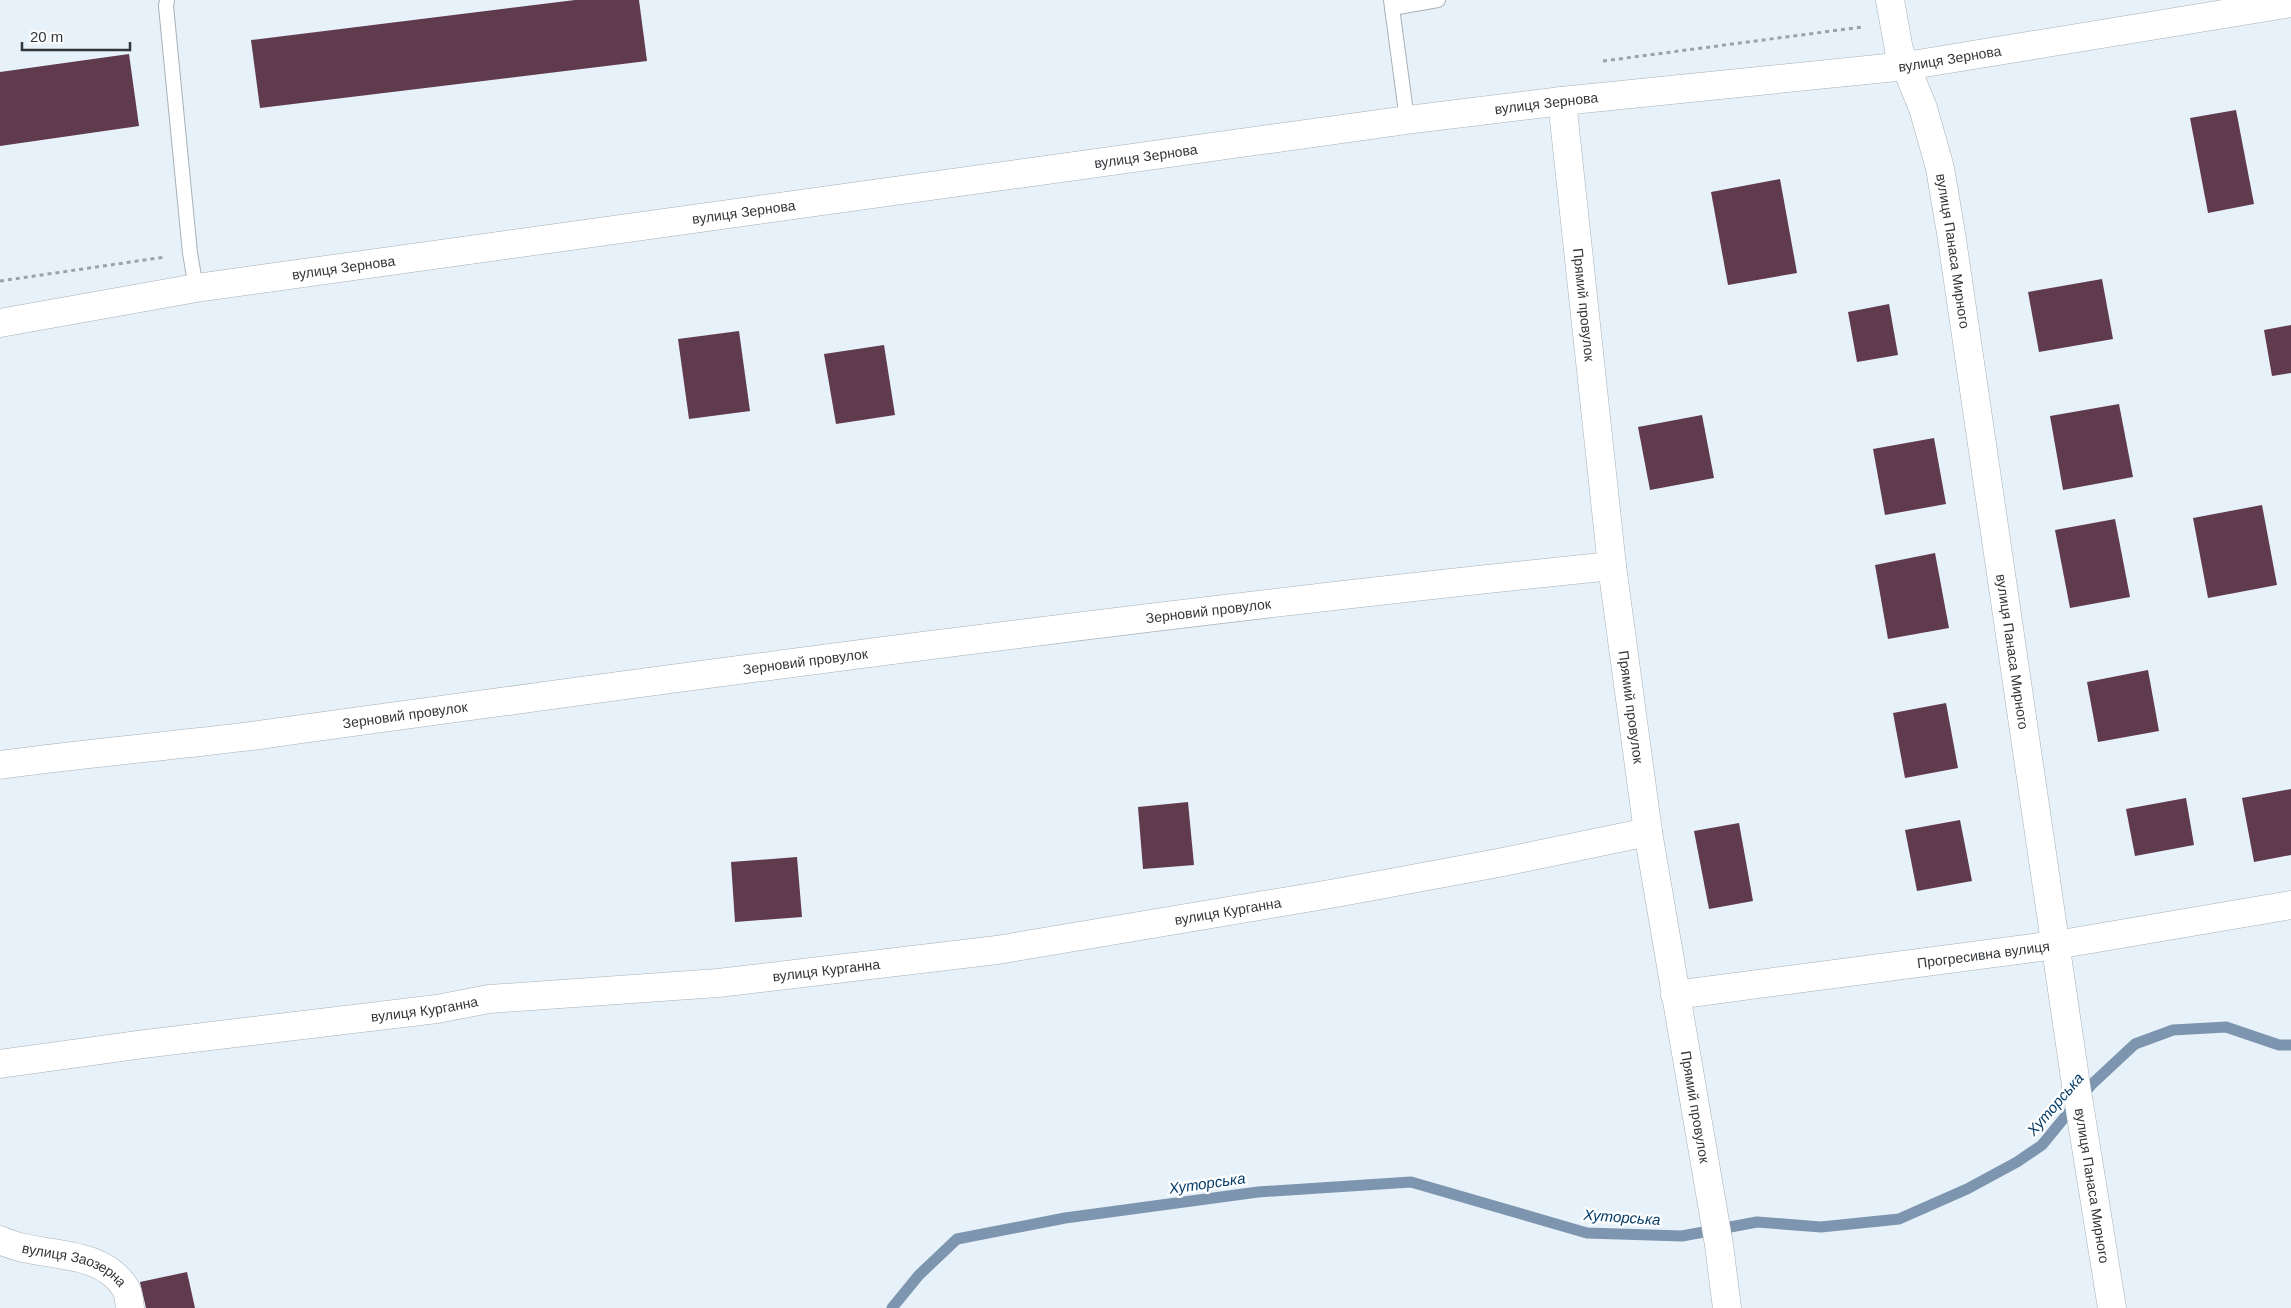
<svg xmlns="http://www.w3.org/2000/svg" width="2291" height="1308" font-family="Helvetica,sans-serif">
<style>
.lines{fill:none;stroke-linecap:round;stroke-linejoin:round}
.stream{stroke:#7d95ae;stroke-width:11}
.building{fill:#603a4d}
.lane-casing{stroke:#a7b1b8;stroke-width:16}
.street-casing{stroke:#a7b1b8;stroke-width:29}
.path{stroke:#9ba2a8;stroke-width:3;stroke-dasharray:4 4;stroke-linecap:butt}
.lane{stroke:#fff;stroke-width:14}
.street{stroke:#fff;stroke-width:28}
.labels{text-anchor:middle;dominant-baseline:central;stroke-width:5;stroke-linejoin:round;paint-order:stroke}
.street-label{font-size:14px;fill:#333639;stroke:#fbfdfe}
.water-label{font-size:15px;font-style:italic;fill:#063b66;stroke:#fbfdfe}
</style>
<rect width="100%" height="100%" fill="#e7f1f9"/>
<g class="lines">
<!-- stream -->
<polyline class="stream" points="892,1308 919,1275 957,1239 1065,1218 1258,1192 1411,1182 1587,1233 1682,1236 1757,1222 1821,1227 1899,1219 1967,1189 2017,1162 2042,1145 2091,1085 2135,1044 2173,1030 2226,1027 2279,1045 2291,1045"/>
</g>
<!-- building -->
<g class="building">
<polygon points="575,0 639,0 647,61 260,108 251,40"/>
<polygon points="129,54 139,126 0,146 0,72"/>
<polygon points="2236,110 2254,204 2208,213 2190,118"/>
<polygon points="1780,179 1797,273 1728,285 1711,192"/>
<polygon points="2102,279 2113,339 2039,352 2028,292"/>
<polygon points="1889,304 1898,355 1857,362 1848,312"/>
<polygon points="2291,325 2291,373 2272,376 2264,330"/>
<polygon points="739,331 750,411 689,419 678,339"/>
<polygon points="884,345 895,415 836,424 824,354"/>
<polygon points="2119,404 2133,477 2063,490 2050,416"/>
<polygon points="1702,415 1714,478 1650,490 1638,427"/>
<polygon points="1934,438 1946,504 1885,515 1873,449"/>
<polygon points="2262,505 2277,585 2208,598 2193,518"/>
<polygon points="2115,519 2130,597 2070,608 2055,530"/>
<polygon points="1935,553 1949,628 1888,639 1875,565"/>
<polygon points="2148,670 2159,731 2098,742 2087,682"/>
<polygon points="1946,703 1958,768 1905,778 1893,713"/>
<polygon points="2291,789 2291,855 2254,862 2242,798"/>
<polygon points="2186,798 2194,845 2135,856 2126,809"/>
<polygon points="1188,802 1194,865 1143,869 1138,807"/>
<polygon points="1960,820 1972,881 1917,891 1905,830"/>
<polygon points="1739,823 1753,901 1709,909 1694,831"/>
<polygon points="797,857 802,917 735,922 731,862"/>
<polygon points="187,1272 195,1308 146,1308 140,1282"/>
</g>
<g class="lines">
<!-- lane casing -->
<g class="lane-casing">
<g id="lane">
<polyline points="167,0 166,6 190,253 196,288"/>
<polyline points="1391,0 1407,120"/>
<polyline points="1392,8 1438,0"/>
</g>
</g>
<!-- street casing -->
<g class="street-casing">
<g id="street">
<path id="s1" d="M1890,0L1899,50L1923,108L1940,168L1951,233L2076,1085L2112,1308"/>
<path id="s2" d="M1562,101L1612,566L1648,832L1719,1245L1727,1308"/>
<path id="s3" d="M0,323L196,288L1407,120L1562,101L1906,66L2291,3"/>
<path id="s4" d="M0,765C86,753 173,746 259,735C710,673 1160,612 1612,566"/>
<path id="s5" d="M1675,995L2056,945L2291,905"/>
<path id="s6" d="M0,1064L144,1044L437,1009L489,999L718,983L997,950L1336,893L1498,863L1648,832"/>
<path id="s7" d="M0,1240C38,1259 101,1246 126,1289C129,1294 129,1302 130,1308"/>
</g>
</g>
<!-- path -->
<g class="path">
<polyline points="1603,61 1862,27"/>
<polyline points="0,281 165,257"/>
</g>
<!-- lane -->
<use href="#lane" class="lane"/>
<!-- street -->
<use href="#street" class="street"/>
</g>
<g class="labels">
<!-- street labels -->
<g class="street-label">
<text stroke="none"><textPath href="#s3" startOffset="1968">вулиця Зернова</textPath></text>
<text stroke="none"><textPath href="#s3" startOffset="1562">вулиця Зернова</textPath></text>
<text stroke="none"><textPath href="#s3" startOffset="1158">вулиця Зернова</textPath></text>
<text stroke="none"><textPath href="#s3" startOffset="752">вулиця Зернова</textPath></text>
<text stroke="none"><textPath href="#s1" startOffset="260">вулиця Панаса Мирного</textPath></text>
<text stroke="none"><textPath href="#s3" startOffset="348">вулиця Зернова</textPath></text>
<text stroke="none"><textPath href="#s2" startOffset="205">Прямий провулок</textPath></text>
<text stroke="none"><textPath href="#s4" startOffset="1218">Зерновий провулок</textPath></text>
<text stroke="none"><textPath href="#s1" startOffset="665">вулиця Панаса Мирного</textPath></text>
<text stroke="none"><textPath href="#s4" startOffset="812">Зерновий провулок</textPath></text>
<text stroke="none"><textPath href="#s2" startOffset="610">Прямий провулок</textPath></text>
<text stroke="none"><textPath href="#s4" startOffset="408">Зерновий провулок</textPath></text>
<text stroke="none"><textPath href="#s6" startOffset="1238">вулиця Курганна</textPath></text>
<text stroke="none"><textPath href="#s5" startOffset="311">Прогресивна вулиця</textPath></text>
<text stroke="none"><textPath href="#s6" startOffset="832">вулиця Курганна</textPath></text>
<text stroke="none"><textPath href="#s6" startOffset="428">вулиця Курганна</textPath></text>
<text stroke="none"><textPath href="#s2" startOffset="1015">Прямий провулок</textPath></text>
<text stroke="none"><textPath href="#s1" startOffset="1205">вулиця Панаса Мирного</textPath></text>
<text stroke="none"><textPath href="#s7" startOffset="79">вулиця Заозерна</textPath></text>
</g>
<!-- water labels -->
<g class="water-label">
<text transform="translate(2055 1104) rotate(-49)">Хуторська</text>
<text transform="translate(1207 1183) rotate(-8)">Хуторська</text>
<text transform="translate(1622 1217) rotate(4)">Хуторська</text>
</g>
</g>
<!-- scale -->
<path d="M22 42v8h108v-8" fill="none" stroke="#333639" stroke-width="2.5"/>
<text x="30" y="42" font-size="15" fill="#333639" stroke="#fbfdfe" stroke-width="4" paint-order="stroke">20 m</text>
</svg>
